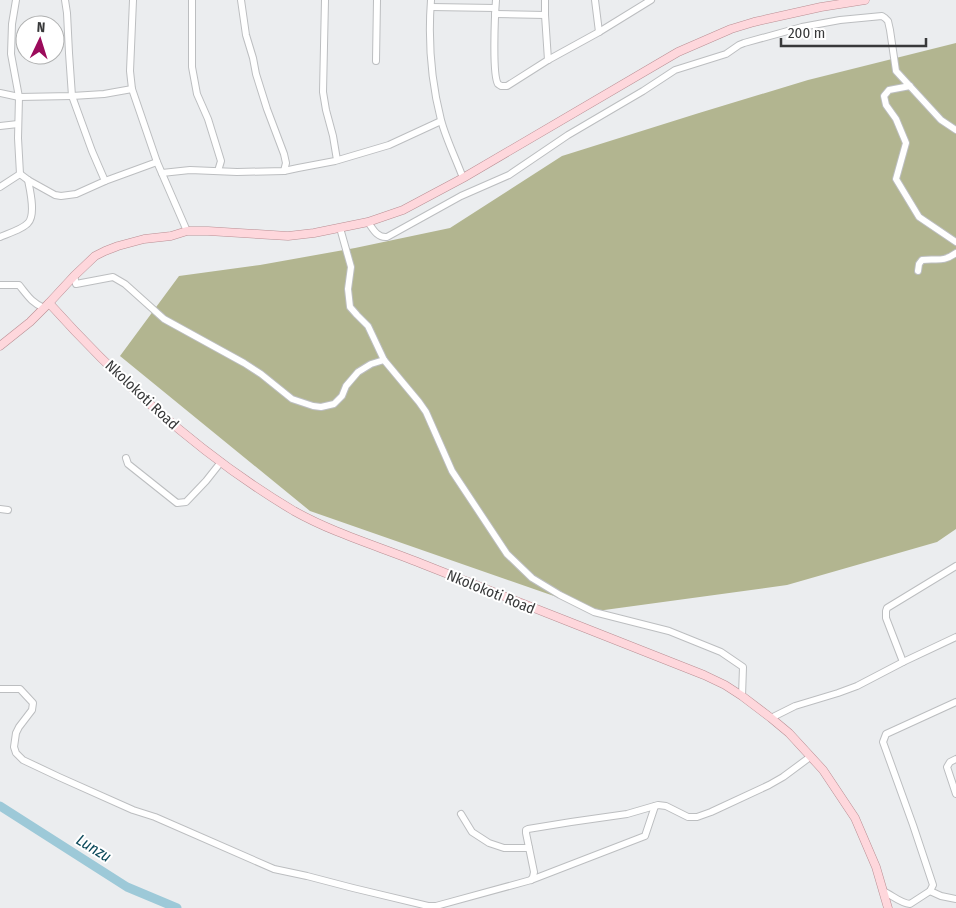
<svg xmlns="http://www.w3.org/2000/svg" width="956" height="908" font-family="'Fira Sans Condensed',sans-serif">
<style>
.forest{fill:#b2b590}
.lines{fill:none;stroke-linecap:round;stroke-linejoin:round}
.river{stroke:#9dc9d8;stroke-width:9}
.minor-casing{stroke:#bcbec0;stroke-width:8}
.major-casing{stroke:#b98f94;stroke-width:9}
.minor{stroke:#fff;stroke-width:6}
.major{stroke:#fed7dc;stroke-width:8}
.labels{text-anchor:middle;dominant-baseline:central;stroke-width:4;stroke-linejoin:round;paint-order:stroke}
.street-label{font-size:15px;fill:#38393a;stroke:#fff}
.water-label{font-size:16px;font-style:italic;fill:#0c495a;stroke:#fff}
</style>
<rect width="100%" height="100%" fill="#ebedef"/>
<!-- forest -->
<polygon class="forest" points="956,43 956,529 937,542 787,585 597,611 310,511 120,356 179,276 260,265 355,248 450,228 562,156 699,113 808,80"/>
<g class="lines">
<!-- river -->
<polyline class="river" points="0,806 127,887 177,908"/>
<!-- minor casing -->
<g class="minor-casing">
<g id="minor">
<polyline points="16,0 12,24 11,54 19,97 18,138 20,174"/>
<polyline points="65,0 67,13 69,53 72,96 92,151 105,181"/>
<polyline points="133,0 130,71 132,89 157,162 187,231"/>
<polyline points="192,0 192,67 197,94 208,119 221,161 218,171"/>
<polyline points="241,0 246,35 253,58 256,74 267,109 284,154 286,163 284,171"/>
<polyline points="325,0 323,92 326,110 333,136 337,160"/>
<path d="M431,0C428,40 431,81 441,120C446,139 456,159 463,178"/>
<path d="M496,0C495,13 492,75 498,84C499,85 500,85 501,86H507L548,60L599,32L651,0"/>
<polyline points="545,0 545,15 548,60"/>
<polyline points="595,0 599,32"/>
<polyline points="431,7 495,8"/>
<polyline points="495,14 545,15"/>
<polyline points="376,61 377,0"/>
<polyline points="910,86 889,90 884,96 886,105 896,119 906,143 896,179 919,217 956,242"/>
<polyline points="0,93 19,97 72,96 104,94 132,89"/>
<polyline points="0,126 18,124"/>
<polyline points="162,173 190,170 237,172 284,171 298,168 335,161 389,145 441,121"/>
<polyline points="20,174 28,180 55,195 61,196 76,194 105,181 157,162"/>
<polyline points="0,187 20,174"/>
<path d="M368,222C373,229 377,238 387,237L461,196L509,175L568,135L643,91L675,70L726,54L739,45L744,43L802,27L840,20L882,16L885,18L888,21L890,30L896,71L941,120L956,130"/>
<polyline points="340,228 351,267 348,289 350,307 357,315 368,326 384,360"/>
<path d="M0,237C7,234 23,229 28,223C36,215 30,190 28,180"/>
<path d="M918,271L919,264L922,260C937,258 942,263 956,253"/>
<polyline points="74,276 76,284 113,277 125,284 164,319 244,363 261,374 292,399 313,406 321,407 334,404 342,396 346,386 358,372 371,364 384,360 419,402 426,412 452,471 507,554 532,578 560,595 594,612 669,631 721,652 743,667 742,696"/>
<path d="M0,285H19C28,296 31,302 44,308"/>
<polyline points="126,458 128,464 177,503 186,502 206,481 221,462"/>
<polyline points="0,509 8,510"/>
<polyline points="903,662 886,618 886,611 887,608 956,566"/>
<polyline points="0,689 20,689 33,703 32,710 19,727 16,733 14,747 16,753 23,760 59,777 133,810 155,817 274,869 307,876 353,888 428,906 436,906 531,880 645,836 655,806"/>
<polyline points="771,718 795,706 838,693 857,686 903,662 956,637"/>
<polyline points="956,759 950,762 947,767 956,794"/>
<polyline points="461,814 472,832 489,843 504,848 529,848"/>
<polyline points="531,880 533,877 534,872 526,833 526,830 528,829 571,822 627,814 658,805 666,806 688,817 697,817 711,812 769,785 783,777 810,757"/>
<path d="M883,891C892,895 900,903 910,904L930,891L933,885L913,825L883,742L886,734L956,702"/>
<polyline points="930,891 941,896 956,899"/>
</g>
</g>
<!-- major casing -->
<g class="major-casing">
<g id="major">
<path d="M49,303C121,383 201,456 294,511C335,534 381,547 425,565C518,602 611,638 704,675L725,685L742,696L771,718L789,733L823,770L855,818L876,867L888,908"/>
<polyline points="0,346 30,322 49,303 74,276 95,256 105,251 118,246 144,239 171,236 187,231 208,231 288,236 314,233 368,222 403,210 463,178 678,52 731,29 754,22 821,7 865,0"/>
</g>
</g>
<!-- minor -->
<use href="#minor" class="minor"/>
<!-- major -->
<use href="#major" class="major"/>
</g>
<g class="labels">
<!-- street labels -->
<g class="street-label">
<text transform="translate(142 395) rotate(43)">Nkolokoti Road</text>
<text transform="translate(491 592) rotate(22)">Nkolokoti Road</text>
</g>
<!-- water labels -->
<g class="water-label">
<text transform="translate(94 848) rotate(32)">Lunzu</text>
</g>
</g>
<!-- north arrow -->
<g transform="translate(40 40) rotate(4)"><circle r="24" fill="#ffffff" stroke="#afb0b0"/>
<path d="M0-4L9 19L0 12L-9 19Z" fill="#9b0b5b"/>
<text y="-8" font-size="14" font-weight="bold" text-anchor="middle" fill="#38393a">N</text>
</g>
<!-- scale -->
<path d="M781 38v8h145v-8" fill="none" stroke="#38393a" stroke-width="2.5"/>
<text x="788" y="38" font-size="15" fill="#38393a" stroke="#ffffff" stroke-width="4" paint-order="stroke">200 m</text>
</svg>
